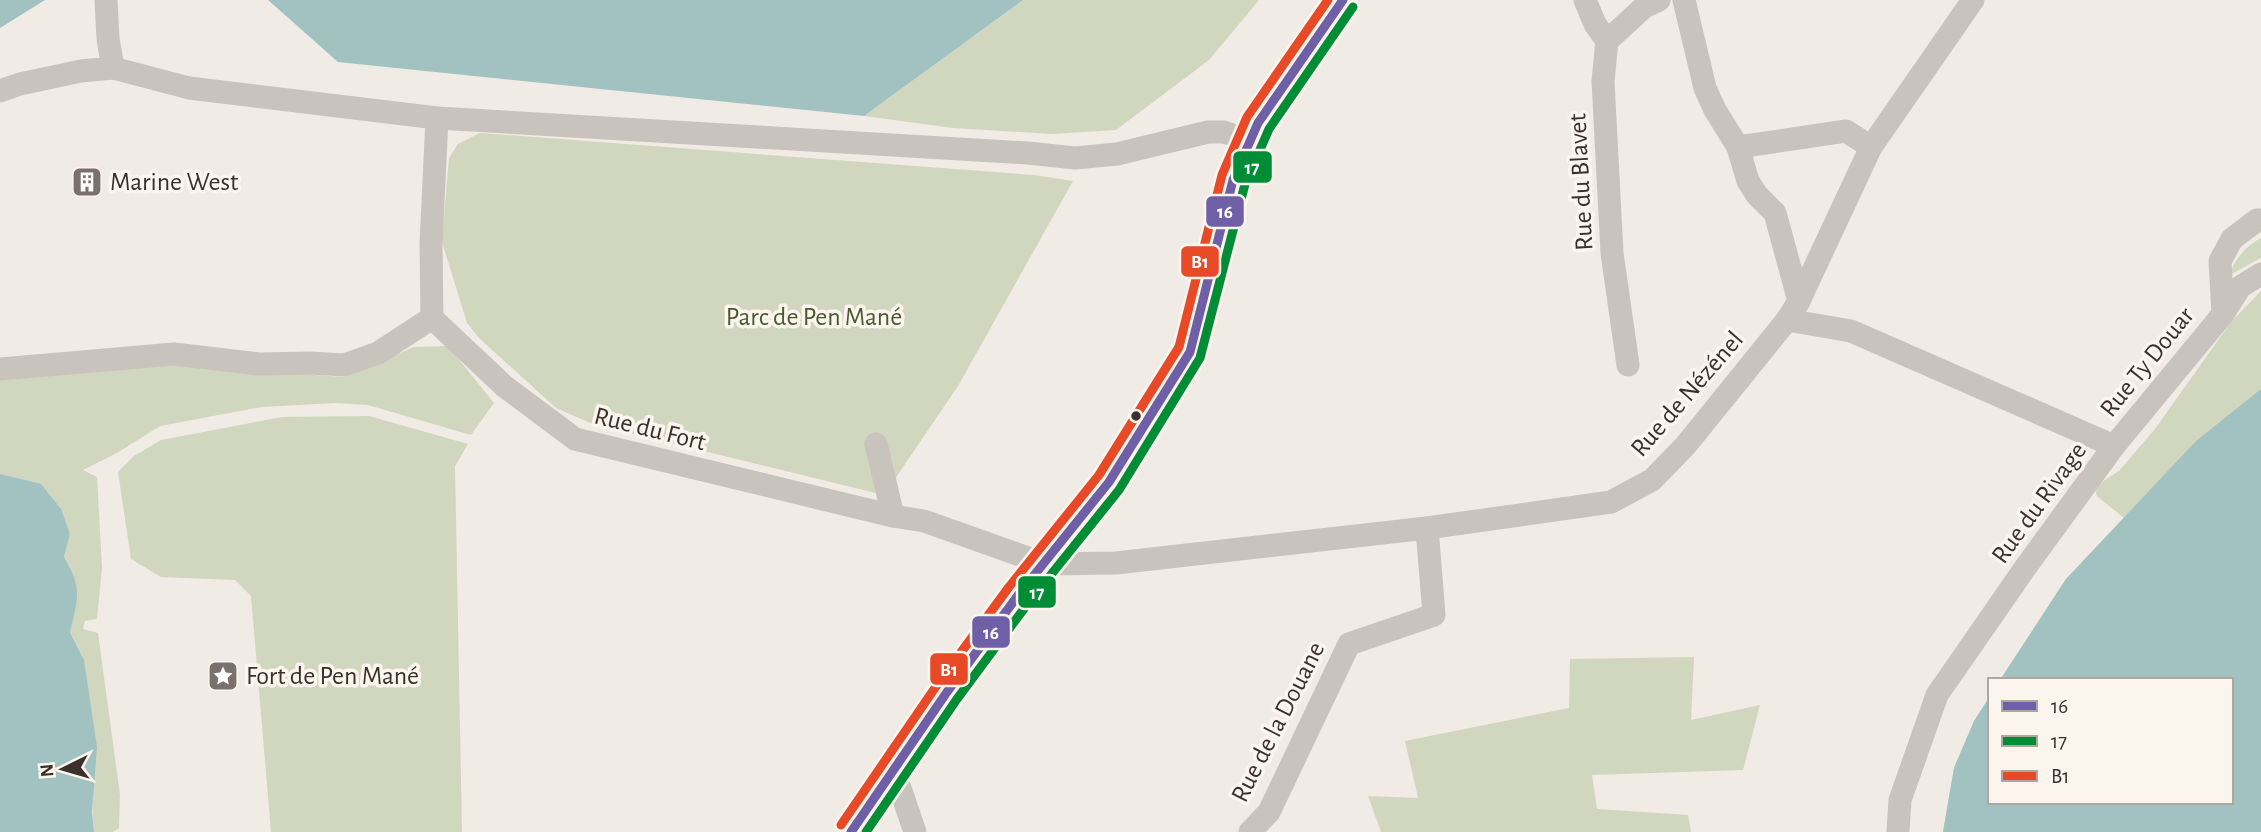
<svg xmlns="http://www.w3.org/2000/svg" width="2261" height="832" font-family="'Alegreya Sans',sans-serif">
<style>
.green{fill:#d1d6bf}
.water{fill:#a1c2c1}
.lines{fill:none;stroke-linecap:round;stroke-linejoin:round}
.minor{stroke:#c9c3be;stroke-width:23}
.bus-1-casing{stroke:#fbf5ee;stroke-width:14}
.bus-2-casing{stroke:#fbf5ee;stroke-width:14}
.bus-3-casing{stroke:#fbf5ee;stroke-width:14}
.bus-1{stroke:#6e5fa7;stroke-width:9}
.bus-2{stroke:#008d36;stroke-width:9}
.bus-3{stroke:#e84927;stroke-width:9}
.bus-dot{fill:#3b302b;stroke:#fbf5ee;stroke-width:2.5}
.labels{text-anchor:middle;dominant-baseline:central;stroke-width:7;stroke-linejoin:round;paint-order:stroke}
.poi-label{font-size:26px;fill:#3b302b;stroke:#fbf5ee;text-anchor:start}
.street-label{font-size:26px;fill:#3b302b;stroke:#fbf5ee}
.park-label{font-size:26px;fill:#4a5a2e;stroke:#fbf5ee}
.line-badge{stroke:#fbf5ee;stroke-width:2.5}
.badge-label{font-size:19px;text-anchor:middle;font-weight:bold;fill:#fff}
</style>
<rect width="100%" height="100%" fill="#f0ebe5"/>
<!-- green -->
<g class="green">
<polygon points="1023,0 1259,0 1209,60 1116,130 1052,134 953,128 864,116"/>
<polygon points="480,133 1034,175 1073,181 958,386 884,495 593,424 556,408 479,338 467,323 442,242 449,158 458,144"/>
<path d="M2261,238V258L2228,276C2236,259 2244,247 2261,238Z"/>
<polygon points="2261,291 2261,832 1943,832 1954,768 1974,721 1990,696 1990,802 2231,802 2231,680 2000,680 2066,579 2124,518 2097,496 2095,489 2106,479 2119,471 2155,429 2231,322"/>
<path d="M448,346L494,403L471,435L368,405L335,403L262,407L160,426L117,453L83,470L97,477L102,568L97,619L85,621L83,629L98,633L120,795L119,828L113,832H94L84,660L70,631C78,600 82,586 64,557L70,534L0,474V379L187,359L257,371L343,377L414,347Z"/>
<polygon points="369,416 468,444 455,466 462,832 271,832 251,596 235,580 161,577 131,559 118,472 134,456 161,440 282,417"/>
<polygon points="1694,657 1691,720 1760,705 1743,770 1592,775 1597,809 1688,815 1691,832 1381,832 1368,796 1418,798 1405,741 1569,708 1570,659"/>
</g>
<!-- water -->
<g class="water">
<polygon points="0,0 45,0 0,28"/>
<polygon points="268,0 1023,0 864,116 338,62"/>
<polygon points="2261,389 2261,832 1943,832 1954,768 1974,721 1990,696 1990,802 2231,802 2231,680 2000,680 2066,579 2196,441"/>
<path d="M0,474L41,484L61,509L70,534L64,557C83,588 78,599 70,632L84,660L97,747L92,811L94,832H0Z"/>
</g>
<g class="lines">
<!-- minor -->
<g class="minor">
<polyline points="106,0 108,39 113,68"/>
<polyline points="1585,0 1595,24 1607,41 1603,81 1612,253 1628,365"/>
<polyline points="1684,0 1705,88 1715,110 1738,147 1748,181 1757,195 1775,213 1799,301"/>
<polyline points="1607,41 1644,7 1659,0"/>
<polyline points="0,91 20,84 81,71 113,68 189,88 437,118 1028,153 1075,158 1117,154 1208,132 1224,132 1250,141"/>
<polyline points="437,118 431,244 432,318 504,386 575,439 893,516 924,521 1045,564 1116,563 1427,528 1611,502 1652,480 1686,445 1787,320 1799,301 1871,147 1973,0"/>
<polyline points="1738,147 1846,131 1871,147"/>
<polyline points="2223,314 2220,261 2232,239 2257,220 2261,220"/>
<polyline points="1787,320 1851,331 2114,446"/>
<polyline points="0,369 174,354 259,364 310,363 344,365 378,353 432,318"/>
<polyline points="876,444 893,516"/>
<polyline points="890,775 900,788 915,832"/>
<polyline points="851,832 947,692 1019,594 1045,564 1109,482 1190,352 1233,180 1258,123 1343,0"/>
<polyline points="1250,832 1269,812 1349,644 1434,615 1427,528"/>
<polyline points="1898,832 1900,800 1937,695 2025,568 2114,446 2223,314 2240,287 2261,274"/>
</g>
<!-- bus-1 casing -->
<g class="bus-1-casing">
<polyline id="bus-1" points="851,832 947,692 1019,594 1109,482 1190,352 1233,180 1258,123 1343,0"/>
</g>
<!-- bus-2 casing -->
<g class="bus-2-casing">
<polyline id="bus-2" points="866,832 957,699 1029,602 1119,490 1200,358 1245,184 1269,129 1353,7"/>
</g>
<!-- bus-3 casing -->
<g class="bus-3-casing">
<polyline id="bus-3" points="841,825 937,685 1009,587 1099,475 1179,347 1222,175 1247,117 1328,0"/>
</g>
<!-- bus-1 -->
<use href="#bus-1" class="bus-1"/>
<!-- bus-2 -->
<use href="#bus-2" class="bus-2"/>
<!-- bus-3 -->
<use href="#bus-3" class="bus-3"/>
</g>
<!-- icons -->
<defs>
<g id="building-square" transform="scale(1.575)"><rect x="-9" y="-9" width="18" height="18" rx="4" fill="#7a716c" stroke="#fbf5ee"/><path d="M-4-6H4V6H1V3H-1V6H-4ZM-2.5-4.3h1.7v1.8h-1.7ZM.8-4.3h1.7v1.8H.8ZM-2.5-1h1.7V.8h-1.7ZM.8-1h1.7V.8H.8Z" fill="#fff"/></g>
<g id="sight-square" transform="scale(1.575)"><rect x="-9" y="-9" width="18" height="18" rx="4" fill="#7a716c" stroke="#fbf5ee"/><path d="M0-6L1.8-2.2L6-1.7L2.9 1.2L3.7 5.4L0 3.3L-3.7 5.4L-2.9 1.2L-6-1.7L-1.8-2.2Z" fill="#fff"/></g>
</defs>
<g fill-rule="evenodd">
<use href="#building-square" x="87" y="182"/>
<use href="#sight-square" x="223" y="676"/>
</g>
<!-- markers -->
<circle class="bus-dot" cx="1136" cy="416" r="6"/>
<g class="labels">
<!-- poi labels -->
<g class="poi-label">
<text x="110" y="182">Marine West</text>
<text x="246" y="676">Fort de Pen Mané</text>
</g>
<!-- street labels -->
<g class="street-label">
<text transform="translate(1581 182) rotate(-93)">Rue du Blavet</text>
<text transform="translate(2147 362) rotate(-51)">Rue Ty Douar</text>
<text transform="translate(1687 394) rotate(-49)">Rue de Nézénel</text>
<text transform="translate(650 429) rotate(14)">Rue du Fort</text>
<text transform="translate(2039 503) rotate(-54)">Rue du Rivage</text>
<text transform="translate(1278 722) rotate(-63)">Rue de la Douane</text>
</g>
<!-- park labels -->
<g class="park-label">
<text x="814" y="317">Parc de Pen Mané</text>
</g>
</g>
<g class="line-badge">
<rect x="1232" y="150" width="41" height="34" rx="7" fill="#008d36"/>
<rect x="1205" y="195" width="40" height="33" rx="7" fill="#6e5fa7"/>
<rect x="1180" y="245" width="40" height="33" rx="7" fill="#e84927"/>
<rect x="1017" y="575" width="40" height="34" rx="7" fill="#008d36"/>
<rect x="971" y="615" width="40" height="34" rx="7" fill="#6e5fa7"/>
<rect x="929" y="652" width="40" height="34" rx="7" fill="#e84927"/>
</g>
<g class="badge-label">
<text x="1252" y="174">17</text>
<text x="1225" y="218">16</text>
<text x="1200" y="268">B1</text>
<text x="1037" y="599">17</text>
<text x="991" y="639">16</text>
<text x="949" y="676">B1</text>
</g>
<!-- legend -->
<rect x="1988" y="678" width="245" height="126" fill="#fbf5ee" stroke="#aea6a0" stroke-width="2"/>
<rect x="2002" y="701" width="35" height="10" fill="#6e5fa7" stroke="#aea6a0" stroke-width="2"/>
<text x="2051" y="713" font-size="21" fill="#3b302b">16</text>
<rect x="2002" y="736" width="35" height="10" fill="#008d36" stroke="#aea6a0" stroke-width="2"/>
<text x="2051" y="748" font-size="21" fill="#3b302b">17</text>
<rect x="2002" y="771" width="35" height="10" fill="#e84927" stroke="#aea6a0" stroke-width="2"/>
<text x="2051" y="783" font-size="21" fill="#3b302b">B1</text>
<!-- north arrow -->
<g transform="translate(63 769) rotate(265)" stroke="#fbf5ee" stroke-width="5" paint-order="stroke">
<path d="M0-5L12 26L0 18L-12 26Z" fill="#3b302b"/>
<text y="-10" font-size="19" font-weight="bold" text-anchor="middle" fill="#3b302b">N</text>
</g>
</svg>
